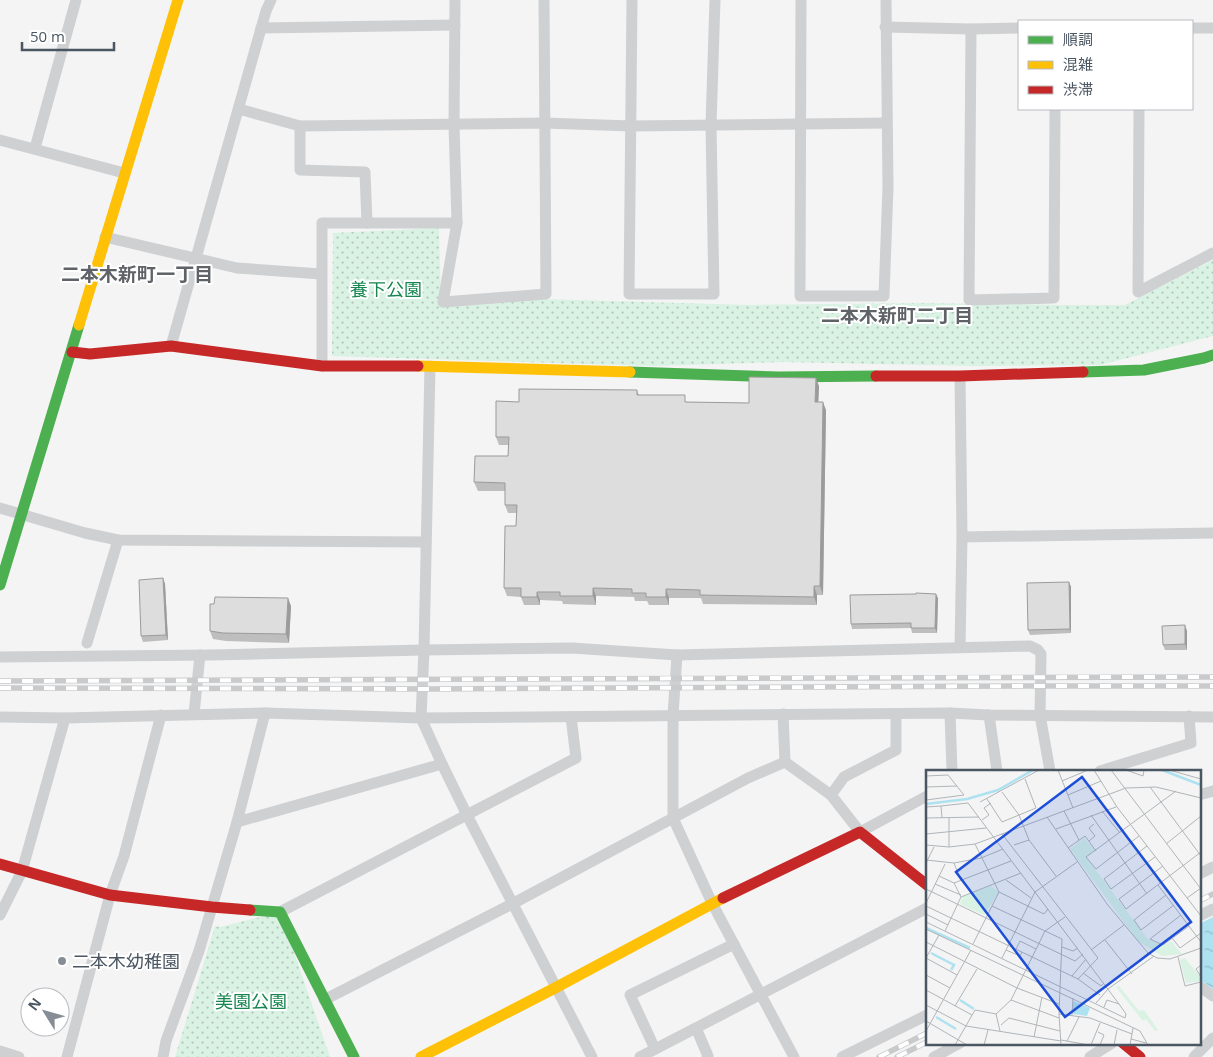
<svg xmlns="http://www.w3.org/2000/svg" width="1213" height="1057" font-family="'Open Sans','Noto Sans JP',sans-serif">
<style>
.green{fill:url(#green-dots)}
.water{fill:url(#water-ripples)}
.lines{fill:none;stroke-linecap:round;stroke-linejoin:round}
.street{stroke:#ced0d2;stroke-width:11}
.fast{stroke:#4caf50;stroke-width:11}
.slow{stroke:#ffc107;stroke-width:11}
.jam{stroke:#c62828;stroke-width:11}
.rail-casing{stroke:#c9cacc;stroke-width:5.5}
.rail{stroke:#fff;stroke-width:4;stroke-dasharray:11;stroke-linecap:butt}
.wall{fill:#bebebf}
.shaded-wall{fill:#9b9b9b}
.building{fill:#ddddde;stroke:#9b9b9b}
.poi-dot{fill:#868d94;stroke:#fff;stroke-width:2}
.labels{text-anchor:middle;dominant-baseline:central;stroke-width:4;stroke-linejoin:round;paint-order:stroke}
.park-label{font-size:18px;fill:#17864f;stroke:#fff}
.poi-label{font-size:18px;fill:#4a5661;stroke:#fff;text-anchor:start}
.neighbourhood-label{font-size:19px;font-weight:bold;fill:#5f6368;stroke:#fff}
.inset-river{fill:none;stroke:#aee2f0;stroke-width:2.5}
.inset-road{fill:none;stroke:#b0b5b9;stroke-width:1}
.view{fill:#1d4ed8;fill-opacity:0.15;stroke:#1d4ed8;stroke-width:2.5}
.inset-edge{fill:none;stroke:#4a5661;stroke-width:2.5}
</style>
<defs>
<pattern id="green-dots" width="8" height="8" patternUnits="userSpaceOnUse" patternTransform="scale(1.25)"><rect width="8" height="8" fill="#d9f2e3"/><path d="M2 2h.1M6 6h.1" fill="none" stroke="#b2c7bb" stroke-width="1.8" stroke-linecap="round"/></pattern>
<pattern id="water-ripples" width="26" height="14" patternUnits="userSpaceOnUse" patternTransform="scale(1.25)"><rect width="26" height="14" fill="#aee2f0"/><path d="M2 4q2-2 4 0t4 0M15 11q2-2 4 0t4 0" fill="none" stroke="#90bac6"/></pattern>
</defs>
<rect width="100%" height="100%" fill="#f4f4f4"/>
<!-- green -->
<g class="green">
<polygon points="439,228 441,305 540,299 750,305 924,303 1058,305 1125,305 1213,260 1213,336 1100,365 973,366 783,362 654,366 332,356 333,233"/>
<polygon points="280,912 330,1057 175,1057 215,926 220,927"/>
</g>
<!-- water -->
<polygon class="water" points="1213,917 1213,989 1199,979 1199,924"/>
<g class="lines">
<!-- street -->
<g class="street">
<polyline points="455,0 454,125 457,223 443,302 546,294 544,0"/>
<polyline points="632,0 629,294 714,294 711,125 715,0"/>
<polyline points="801,0 800,296 884,296 888,187 886,0"/>
<polyline points="885,27 971,29 1019,28"/>
<polyline points="261,28 455,25"/>
<polyline points="1192,28 1213,28"/>
<polyline points="971,29 969,300 1054,298 1055,109"/>
<polyline points="239,109 300,126 544,123 631,126 886,123"/>
<polyline points="1139,109 1138,292 1213,253"/>
<polyline points="300,126 300,170 365,172 367,223"/>
<polyline points="0,140 124,173"/>
<polyline points="35,148 76,0"/>
<polyline points="105,237 237,268 321,274"/>
<polyline points="171,346 266,11 271,0"/>
<polyline points="322,366 322,223 457,223"/>
<polyline points="430,366 424,650 421,718 442,764 467,815 592,1057"/>
<polyline points="960,376 962,537 960,647"/>
<polyline points="0,508 85,533 118,540 426,542"/>
<polyline points="962,537 1213,533"/>
<polyline points="87,643 118,540"/>
<polyline points="677,655 673,715 673,818 712,903 794,1057"/>
<polyline points="0,657 211,655 424,650 572,648 677,655 1030,646 1038,650 1041,654 1040,715 1050,771"/>
<polyline points="950,713 952,771"/>
<polyline points="194,714 200,655"/>
<polyline points="783,714 785,762"/>
<polyline points="989,715 997,771"/>
<polyline points="0,717 65,718 265,713 421,718 950,713 989,715 1213,717"/>
<polyline points="785,762 831,795 860,832 927,796"/>
<polyline points="1100,771 1191,743 1189,716"/>
<polyline points="831,795 844,777 896,750 896,714"/>
<polyline points="1199,795 1213,791"/>
<polyline points="237,822 442,764"/>
<polyline points="1199,874 1213,867"/>
<polyline points="280,912 576,758 571,717"/>
<polyline points="0,915 22,871 65,718"/>
<polyline points="1199,916 1213,909"/>
<polyline points="1199,986 1213,996"/>
<polyline points="324,1000 512,904 748,778 785,762"/>
<polyline points="696,1028 708,1056 707,1057"/>
<polyline points="655,1049 630,995 734,944"/>
<polyline points="0,1051 19,1057"/>
<polyline points="67,1057 110,895 124,856 161,715"/>
<polyline points="163,1057 166,1041 199,951 237,822 265,713"/>
<polyline points="640,1057 927,908"/>
<polyline points="842,1057 927,1015"/>
<polyline points="934,1057 960,1043"/>
<polyline points="1090,1057 1112,1043"/>
<polyline points="1194,1057 1213,1038"/>
</g>
<!-- fast -->
<g class="fast">
<polyline points="630,372 779,377 876,376"/>
<polyline points="1083,372 1144,370 1204,358 1213,355"/>
<polyline points="0,585 79,325"/>
<polyline points="250,910 280,912 354,1057"/>
</g>
<!-- slow -->
<g class="slow">
<polyline points="79,325 178,0"/>
<polyline points="418,366 630,372"/>
<polyline points="421,1057 555,988 723,898"/>
</g>
<!-- jam -->
<g class="jam">
<polyline points="72,352 90,354 171,346 322,366 418,366"/>
<polyline points="876,376 960,376 1083,372"/>
<polyline points="0,864 110,895 212,907 250,910"/>
<polyline points="723,898 860,832 927,885"/>
<polyline points="1123,1043 1140,1057"/>
</g>
<!-- rail casing -->
<g class="rail-casing">
<g id="rail">
<path d="M0,681C404,680 809,677 1213,677"/>
<polyline points="0,688 432,689 1028,686 1213,686"/>
<polyline points="1199,901 1213,894"/>
<polyline points="879,1057 927,1033"/>
<polyline points="897,1057 927,1042"/>
</g>
</g>
<!-- rail -->
<use href="#rail" class="rail"/>
</g>
<!-- wall -->
<g class="wall">
<polygon points="819,386 818,402 826,410 823,595 817,595 817,605 703,604 701,598 669,598 669,605 649,605 647,601 635,601 634,597 596,596 596,605 563,604 562,601 540,600 540,605 524,605 521,597 507,596 504,588 516,526 517,513 508,513 505,505 505,491 478,491 474,482 508,456 508,445 499,445 496,437 519,402 637,390 639,395 688,402 749,403"/>
<polygon points="163,578 165,584 168,640 143,642 141,636"/>
<polygon points="1069,582 1071,587 1071,633 1030,635 1028,630"/>
<polygon points="938,598 937,633 912,633 911,628 852,629 851,624"/>
<polygon points="291,606 289,643 226,641 213,639 210,631"/>
<polygon points="1187,631 1187,650 1165,650 1163,645"/>
</g>
<!-- shaded-wall -->
<g class="shaded-wall">
<polygon points="816,378 819,386 818,410 815,402"/>
<polygon points="823,402 826,410 823,595 820,586"/>
<polygon points="163,578 165,584 168,640 166,635"/>
<polygon points="1069,582 1071,587 1071,633 1070,629"/>
<polygon points="814,586 817,595 817,605 814,597"/>
<polygon points="593,588 596,596 596,605 593,596"/>
<polygon points="666,589 669,598 669,605 666,597"/>
<polygon points="537,592 540,600 540,605 537,597"/>
<polygon points="936,594 938,598 937,633 935,628"/>
<polygon points="288,598 291,606 289,643 286,634"/>
<polygon points="1185,625 1187,631 1187,650 1185,644"/>
</g>
<!-- building -->
<g class="building">
<polygon points="749,377 816,378 815,402 823,402 820,586 814,586 814,597 700,595 700,590 666,589 666,597 646,597 646,593 632,593 632,589 593,588 593,596 560,596 560,592 537,592 537,597 521,597 521,588 504,588 505,526 516,526 517,505 505,505 505,483 474,482 475,456 508,456 509,437 496,437 496,401 519,402 519,389 637,390 637,395 685,395 685,402 749,403"/>
<polygon points="163,578 166,635 141,636 139,580"/>
<polygon points="1069,582 1070,629 1028,630 1027,583"/>
<polygon points="916,593 936,594 935,628 911,628 911,623 851,624 850,595 916,594"/>
<polygon points="215,597 288,598 286,634 223,633 210,631 210,604 214,604"/>
<polygon points="1185,625 1185,644 1163,645 1162,626"/>
</g>
<!-- markers -->
<circle class="poi-dot" cx="62" cy="961" r="5"/>
<g class="labels">
<!-- park labels -->
<g class="park-label">
<text x="386" y="289">養下公園</text>
<text x="251" y="1001">美園公園</text>
</g>
<!-- poi labels -->
<g class="poi-label">
<text x="72" y="961">二本木幼稚園</text>
</g>
<!-- neighbourhood labels -->
<g class="neighbourhood-label">
<text x="137" y="274">二本木新町一丁目</text>
<text x="897" y="315">二本木新町二丁目</text>
</g>
</g>
<!-- overview -->
<g transform="translate(926 770)">
<rect width="275" height="275" fill="#f4f4f4"/>
<path d="M158,68L169,80L160,87L221,168L237,176L245,171L256,184L236,186L212,171L144,79ZM65,116L73,122L58,145L34,134L37,126ZM259,188L275,208V211L260,213L254,190Z" fill="#d9f2e3"/>
<path d="M193,216L213,241L218,240L232,260L229,261L220,249L217,251L190,217Z" fill="#d9f2e3"/>
<path d="M147,231L164,238L161,246L147,244Z" fill="#aee2f0"/>
<path class="inset-river" d="M236,0L275,15M0,34L41,29L72,20L107,0M0,158L44,178M5,183L28,195L25,200M34,230L48,239M10,247L30,259"/>
<path class="inset-road" d="M132,0L147,38M168,0L191,37L275,146M185,0L275,119M200,0L217,6L218,0M243,0L275,9M0,6L22,5L38,25M136,11L162,0M0,17L31,16M224,17L275,86M76,22L93,45L103,70L130,106M142,25L175,11M61,29L76,52L110,38L99,9M0,30L38,25M54,32L113,0M0,37L15,36M138,41L153,70M176,41L194,63M165,45L221,124M121,47L181,134L222,183L231,188L244,189L275,178M0,48L53,47M23,48V77M56,50L63,45L58,38L65,33M130,59L190,37M0,64L60,58M76,64L172,188L152,209M213,66L170,99L160,87L250,21M163,71L169,66L163,58L168,54M49,74L73,122L118,144L122,139M240,74L275,46M0,75L23,77L49,74L200,18L230,17L275,28M88,75L103,70M221,76L178,109L185,119L229,87M142,78L159,66L170,81M0,90L28,93L55,88L77,79M0,93L8,77M28,93L35,111M237,96L193,129L200,139L275,82M13,106L28,113L35,127M80,110L105,128M28,113L85,91M9,114L35,125M232,115L275,172M0,119L149,191L157,184M240,125L208,150L215,160L248,135M261,128L275,118M0,133L19,94M0,136L152,209L174,225M66,136L136,169M0,144L22,155M255,145L224,169L237,175L263,156M0,152L199,248L200,244L193,234L42,33L15,36L16,48M0,159L214,261L222,275M19,161L35,127L95,103M246,168L254,178L275,163M179,170L206,204M0,172L91,218L133,234M47,174L73,122M136,177L147,181L152,178M90,179L94,171L110,179M80,180L94,186L96,182M165,180L198,155M252,187L259,216L275,212M0,188L31,205M0,188L13,165M76,188L109,122L151,92M275,195L270,199L275,207M157,203L175,216L178,213M0,205L24,218M146,206L160,189M0,220L46,245M85,230L133,248M170,233L182,219L228,186M0,235L40,256L135,271M29,236L51,199M178,237L181,230L193,234M70,244L85,230L119,161L139,147M70,244L74,261M133,244L164,248L206,264M146,245L147,228M0,251L41,275M75,255L83,248L134,261M0,261L45,180M172,262L178,265L174,275M108,267L116,227M205,269L220,273M135,270L163,275M141,271L153,247M29,275L49,240L70,244M58,275L62,260M135,275L133,244L136,169M165,275L174,253M188,275L191,260M204,275L207,258"/>
<path class="view" d="M156,7L265,152L139,247L30,102Z"/>
<rect width="275" height="275" class="inset-edge"/>
</g>
<!-- legend -->
<rect x="1018" y="20" width="175" height="90" fill="#ffffff" stroke="#b7bbc0"/>
<rect x="1028" y="36" width="25" height="8" fill="#4caf50" stroke="#b7bbc0"/>
<text x="1063" y="45" font-size="15" fill="#4a5661">順調</text>
<rect x="1028" y="61" width="25" height="8" fill="#ffc107" stroke="#b7bbc0"/>
<text x="1063" y="70" font-size="15" fill="#4a5661">混雑</text>
<rect x="1028" y="86" width="25" height="8" fill="#c62828" stroke="#b7bbc0"/>
<text x="1063" y="95" font-size="15" fill="#4a5661">渋滞</text>
<!-- north arrow -->
<g transform="translate(45 1012) rotate(307)"><circle r="24" fill="#ffffff" stroke="#b7bbc0"/>
<path d="M0-4L9 19L0 12L-9 19Z" fill="#868d94"/>
<text y="-8" font-size="14" font-weight="bold" text-anchor="middle" fill="#4a5661">N</text>
</g>
<!-- scale -->
<path d="M22 42v8h92v-8" fill="none" stroke="#4a5661" stroke-width="2.5"/>
<text x="30" y="42" font-size="15" fill="#4a5661" stroke="#ffffff" stroke-width="4" paint-order="stroke">50 m</text>
</svg>
